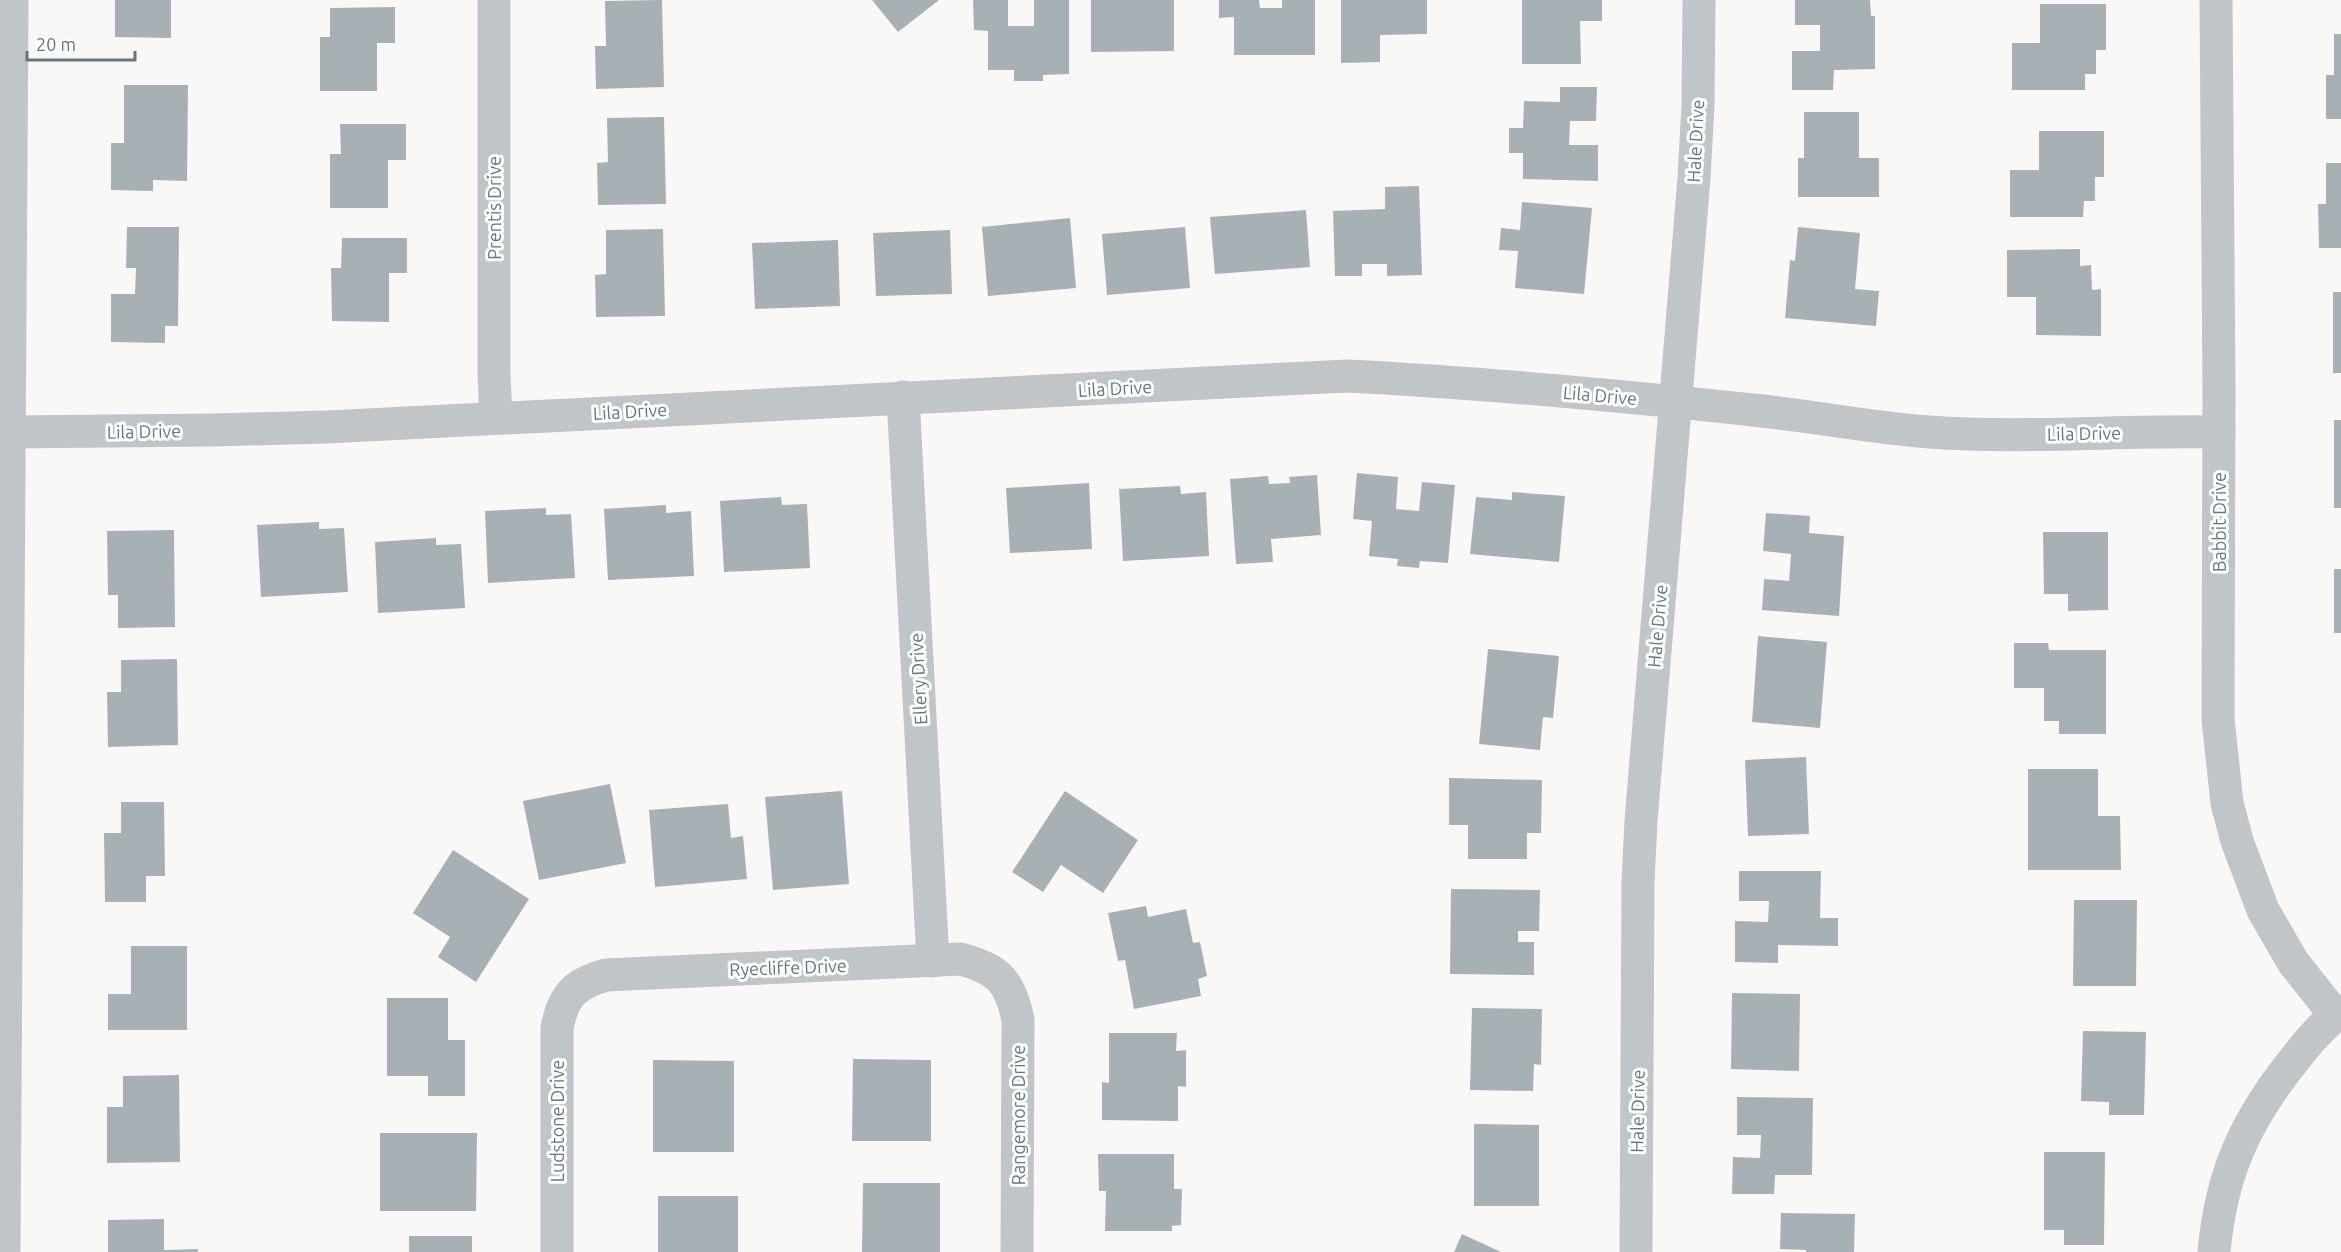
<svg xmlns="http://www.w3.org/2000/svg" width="2341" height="1252" font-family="Ubuntu,sans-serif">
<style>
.building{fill:#a7b1b5}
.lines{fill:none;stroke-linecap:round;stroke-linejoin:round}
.minor{stroke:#bfc5c8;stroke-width:33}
.labels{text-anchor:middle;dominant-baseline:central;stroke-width:6;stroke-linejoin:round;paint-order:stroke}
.street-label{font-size:18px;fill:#647780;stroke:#fff}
</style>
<rect width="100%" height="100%" fill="#f9f8f6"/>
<!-- building -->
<g class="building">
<polygon points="115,0 171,0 171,38 115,37"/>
<polygon points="659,0 662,0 664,87 596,89 595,46 606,46 605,1"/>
<polygon points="872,0 939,0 898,32"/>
<polygon points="973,0 1008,0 1008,26 1034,26 1034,0 1069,0 1069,74 1043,75 1043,81 1014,81 1014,70 988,70 988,31 974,30"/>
<polygon points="1091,0 1174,0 1174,51 1091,52"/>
<polygon points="1219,0 1259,0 1260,8 1282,8 1282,0 1315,0 1315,55 1234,55 1234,17 1219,18"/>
<polygon points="1341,0 1427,0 1427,34 1380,35 1380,62 1341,63"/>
<polygon points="1522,0 1602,0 1602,21 1580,21 1581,64 1522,64"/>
<polygon points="1795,0 1870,0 1871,16 1875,16 1875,69 1834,70 1833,90 1792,90 1792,51 1820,51 1820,25 1795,25"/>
<polygon points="2040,4 2106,4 2106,50 2096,50 2096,74 2085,74 2085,90 2012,90 2012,43 2040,43"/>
<polygon points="395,7 395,43 377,43 377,91 320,91 320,37 330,37 330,8"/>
<polygon points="2334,34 2341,34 2341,119 2326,119 2326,75 2334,75"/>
<polygon points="124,85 188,85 187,181 153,180 153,191 111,190 111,143 124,143"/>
<polygon points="1560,87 1597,87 1596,121 1570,121 1569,145 1598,145 1598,181 1523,179 1523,153 1509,153 1509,128 1523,128 1524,101 1560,102"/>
<polygon points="1804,112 1859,112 1859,158 1879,158 1879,197 1798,197 1798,158 1804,158"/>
<polygon points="664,117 666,204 598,205 597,163 608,162 607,118"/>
<polygon points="340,124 406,124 406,160 388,160 388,208 330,208 330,154 341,154"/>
<polygon points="2039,131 2104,131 2104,177 2095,177 2095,201 2084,201 2083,217 2010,217 2010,170 2039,170"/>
<polygon points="2326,163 2341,163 2341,248 2319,248 2318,204 2326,204"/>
<polygon points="1419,186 1422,275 1387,276 1387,264 1362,264 1362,276 1335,276 1333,211 1385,209 1385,187"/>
<polygon points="1522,202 1592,208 1584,294 1515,288 1518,251 1499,250 1501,228 1520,230"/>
<polygon points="1306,210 1310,267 1215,274 1210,217"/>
<polygon points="1070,218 1076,288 988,296 982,227"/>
<polygon points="127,227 179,227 178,326 165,326 165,343 111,342 111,294 135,294 136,268 126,268"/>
<polygon points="1185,227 1190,288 1107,295 1102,234"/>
<polygon points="1798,227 1860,233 1855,289 1879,291 1876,326 1785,318 1790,260 1795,261"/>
<polygon points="663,229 665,316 596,317 595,275 606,274 606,230"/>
<polygon points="950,230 952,294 876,296 873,233"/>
<polygon points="342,238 407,238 407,273 389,273 389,322 332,321 331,268 341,268"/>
<polygon points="838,240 840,306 755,309 752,243"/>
<polygon points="2080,249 2080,266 2091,265 2092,290 2101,289 2101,336 2036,335 2036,297 2007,297 2007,250"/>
<rect x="2333" y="292" width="8" height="81"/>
<rect x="2334" y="420" width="7" height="88"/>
<polygon points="1357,473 1398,477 1396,509 1419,511 1422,482 1455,485 1448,563 1420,561 1419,568 1397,566 1398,559 1369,556 1372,521 1353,519"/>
<polygon points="1317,475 1321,535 1271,539 1273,562 1236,564 1230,479 1268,476 1269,484 1290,483 1289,477"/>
<polygon points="1089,483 1092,549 1010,553 1006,488"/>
<polygon points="1180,486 1181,494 1206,492 1209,556 1123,561 1119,489"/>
<polygon points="1512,492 1565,496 1559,562 1470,554 1476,497 1512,500"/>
<polygon points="781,497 782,505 807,504 810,568 724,572 720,501"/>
<polygon points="666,505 666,513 691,511 694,576 608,580 604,509"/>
<polygon points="546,508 546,515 571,514 575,578 488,583 485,511"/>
<polygon points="1766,513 1810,516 1809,533 1844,536 1839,616 1762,610 1764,579 1789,581 1791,554 1763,551"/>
<polygon points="319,522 319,529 344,528 348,592 261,597 257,525"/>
<polygon points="174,530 175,627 118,628 118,595 108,595 107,531"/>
<polygon points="2043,532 2108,532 2108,610 2068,611 2068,594 2044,594"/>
<polygon points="436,538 436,545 461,544 465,608 378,613 375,542"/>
<rect x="2334" y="569" width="7" height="64"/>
<polygon points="1758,636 1827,642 1820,728 1752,722"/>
<polygon points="2014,643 2048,643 2049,650 2106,650 2106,734 2059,734 2059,721 2044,721 2044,688 2014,688"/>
<polygon points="1488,649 1559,656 1553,718 1543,717 1540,750 1479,744"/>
<polygon points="177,659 178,745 108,747 107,692 121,692 121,660"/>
<polygon points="1806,757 1809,834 1748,836 1745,760"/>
<polygon points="2028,769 2098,769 2098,816 2120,816 2121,870 2028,870"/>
<polygon points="1449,778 1542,780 1541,833 1527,833 1527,859 1468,859 1468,825 1449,825"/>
<polygon points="610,784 626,863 539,880 523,801"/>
<polygon points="842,791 849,884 773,890 765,797"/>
<polygon points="1065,791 1138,840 1103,893 1061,865 1043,892 1012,872"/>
<polygon points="121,802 164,802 165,876 146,876 146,902 105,902 104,833 121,833"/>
<polygon points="728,804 731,838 743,836 747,879 655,887 649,810"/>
<polygon points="453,850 529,899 476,982 438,957 450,937 413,913"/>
<polygon points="1739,871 1821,871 1820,918 1838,918 1838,946 1778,945 1778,963 1735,962 1735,921 1768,922 1769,901 1739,901"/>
<polygon points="1451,889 1540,890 1539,931 1518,931 1518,942 1534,942 1534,975 1450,974"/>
<polygon points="2074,900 2137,900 2136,986 2073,986"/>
<polygon points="1146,906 1148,917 1186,909 1193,943 1200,942 1207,976 1198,979 1201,996 1134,1009 1125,960 1118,961 1108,913"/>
<polygon points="131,946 187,946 187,1030 108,1030 108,994 131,994"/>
<polygon points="1732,993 1800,994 1799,1071 1731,1069"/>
<polygon points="387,998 448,998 448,1040 465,1040 465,1096 428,1096 428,1076 387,1076"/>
<polygon points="1472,1008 1542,1009 1541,1065 1534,1064 1533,1091 1470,1090"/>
<polygon points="2083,1031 2146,1032 2144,1115 2109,1115 2109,1102 2081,1101"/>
<polygon points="1109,1033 1177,1033 1176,1051 1186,1050 1186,1087 1178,1086 1178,1121 1102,1120 1102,1082 1109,1083"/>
<polygon points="853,1059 931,1060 931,1141 852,1141"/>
<polygon points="653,1060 734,1061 734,1152 653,1152"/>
<polygon points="179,1075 180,1162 107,1163 107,1107 123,1107 123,1076"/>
<polygon points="1737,1097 1813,1098 1812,1175 1775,1175 1774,1194 1732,1194 1733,1157 1760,1158 1761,1135 1737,1135"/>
<polygon points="1474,1124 1539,1125 1539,1206 1474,1206"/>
<polygon points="380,1133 477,1133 476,1211 380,1211"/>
<polygon points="2044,1152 2105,1152 2104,1245 2064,1245 2064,1230 2044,1230"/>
<polygon points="1098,1154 1174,1154 1174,1189 1182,1189 1181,1225 1172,1226 1172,1231 1105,1231 1106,1191 1099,1191"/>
<polygon points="863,1183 940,1183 940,1252 862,1252"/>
<rect x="658" y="1196" width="80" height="56"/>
<polygon points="1781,1213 1855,1214 1854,1252 1806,1252 1806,1250 1780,1249"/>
<polygon points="164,1219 164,1250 198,1249 198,1252 108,1252 108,1220"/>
<polygon points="1462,1234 1501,1252 1454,1252"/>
<rect x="409" y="1236" width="63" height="16"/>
</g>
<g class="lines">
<!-- minor -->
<g class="minor">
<polyline points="494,0 494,375 496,417"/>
<polyline points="2216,0 2219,390 2218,719 2227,803 2237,841 2263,910 2293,962 2335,1015"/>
<polyline points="903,397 933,961"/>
<path d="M9,432L213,430L327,427L1347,376C1485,383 1624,396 1762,411C1818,417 1873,428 1929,432C2025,439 2122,430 2219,432"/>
<polyline points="4,1252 12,0"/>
<path d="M557,1252V1028C563,996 574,984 606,975L961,959C999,970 1010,981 1018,1020L1017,1252"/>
<polyline points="1636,1252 1638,882 1641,821 1694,178 1698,105 1699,0"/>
<path d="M2214,1252C2221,1174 2245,1121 2294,1060C2307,1043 2323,1024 2341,1011"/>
</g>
</g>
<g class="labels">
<!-- street labels -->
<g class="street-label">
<text transform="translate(1695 141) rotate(-87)">Hale Drive</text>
<text transform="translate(494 208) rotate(-90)">Prentis Drive</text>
<text transform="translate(1115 388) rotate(-3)">Lila Drive</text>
<text transform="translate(1600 395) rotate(5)">Lila Drive</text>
<text transform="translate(630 411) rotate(-3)">Lila Drive</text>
<text transform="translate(144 431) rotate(-1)">Lila Drive</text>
<text transform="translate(2084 433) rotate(-1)">Lila Drive</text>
<text transform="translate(2219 522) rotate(-90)">Babbit Drive</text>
<text transform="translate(1657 626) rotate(-85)">Hale Drive</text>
<text transform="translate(918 679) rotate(-93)">Ellery Drive</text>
<text transform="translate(788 967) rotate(-2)">Ryecliffe Drive</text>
<text transform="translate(1637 1111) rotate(-89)">Hale Drive</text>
<text transform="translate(1018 1115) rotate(-90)">Rangemore Drive</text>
<text transform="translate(557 1121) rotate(-90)">Ludstone Drive</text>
</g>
</g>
<!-- scale -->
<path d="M27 51v9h108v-9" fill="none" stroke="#647780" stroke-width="3"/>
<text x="36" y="51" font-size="18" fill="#647780" stroke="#ffffff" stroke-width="4.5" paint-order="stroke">20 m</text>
</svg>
